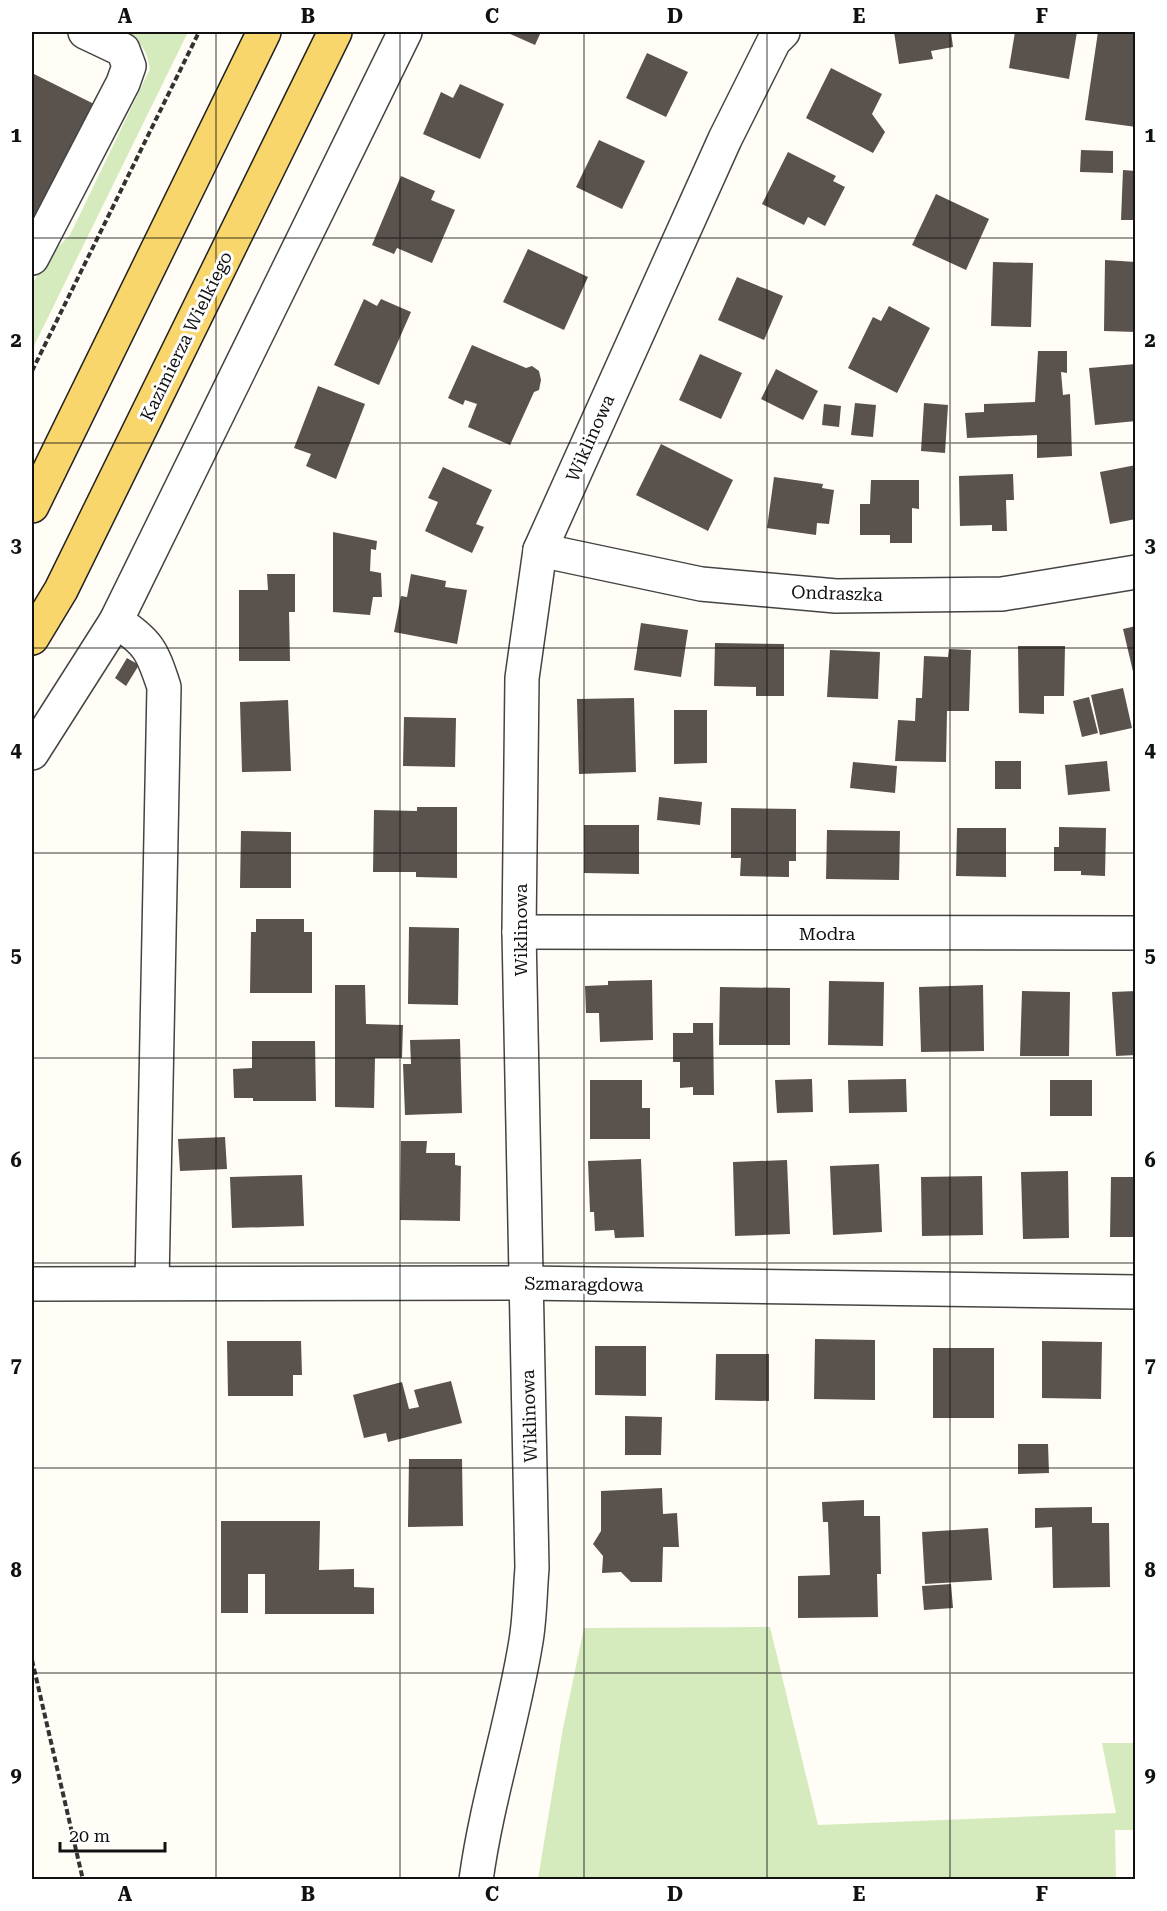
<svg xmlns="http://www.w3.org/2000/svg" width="1167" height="1911" font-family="'Roboto Serif',serif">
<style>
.green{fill:#d5ebbd}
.building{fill:#5a524d}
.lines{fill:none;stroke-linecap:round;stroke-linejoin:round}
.minor-casing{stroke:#444;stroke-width:36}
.major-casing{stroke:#222;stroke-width:36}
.path{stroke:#333;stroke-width:4;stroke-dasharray:6 3;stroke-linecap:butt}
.minor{stroke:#fff;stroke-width:33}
.major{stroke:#f9d66b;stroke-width:33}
.grid{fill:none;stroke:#111;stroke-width:1.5;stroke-opacity:0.55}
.labels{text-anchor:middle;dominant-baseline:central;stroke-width:6;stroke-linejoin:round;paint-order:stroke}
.street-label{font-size:18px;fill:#111;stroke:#fff}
.neatline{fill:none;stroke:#111;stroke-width:2}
.grid-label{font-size:20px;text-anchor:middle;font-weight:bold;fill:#111}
</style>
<rect width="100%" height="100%" fill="#fffdf5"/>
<!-- green -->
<g class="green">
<path d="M120,32H188L32,350V285L47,258L70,235L150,69C146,46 140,41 120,32Z"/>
<polygon points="770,1627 818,1825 1116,1813 1102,1743 1135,1743 1135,1830 1115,1830 1116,1879 538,1879 563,1728 584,1628"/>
</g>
<!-- building -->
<g class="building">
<polygon points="506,32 541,32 535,45"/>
<polygon points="894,32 951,32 953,47 931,51 933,59 899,64"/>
<polygon points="1015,32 1077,32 1069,79 1009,68"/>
<polygon points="1098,32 1136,32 1136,127 1085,120"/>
<polygon points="647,53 688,72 666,117 626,98"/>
<polygon points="831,68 882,94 872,114 885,132 873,153 806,118"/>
<polygon points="32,73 96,105 32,236"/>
<polygon points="460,84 504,104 480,159 423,134 441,92 453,98"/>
<polygon points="599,140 645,161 622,209 576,187"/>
<polygon points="1081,150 1113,151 1113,173 1080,172"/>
<polygon points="788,152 836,176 833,181 845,187 825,226 808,217 804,225 762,204"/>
<polygon points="1123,170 1136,171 1136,220 1121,220"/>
<polygon points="401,176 435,191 431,200 455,210 432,263 397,248 394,254 372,245"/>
<polygon points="936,194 989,219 966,270 912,245"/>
<polygon points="528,249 588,277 564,330 503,302"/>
<polygon points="1105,260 1136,262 1136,332 1104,331"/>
<polygon points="993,262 1033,263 1031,327 991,326"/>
<polygon points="737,277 783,296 764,340 718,320"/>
<polygon points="364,299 377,306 381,299 411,312 379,385 334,365"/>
<polygon points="889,306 930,328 897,393 848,368 873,317 881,321"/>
<polygon points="472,345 526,368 532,366 539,371 541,380 539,390 534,392 510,445 468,427 477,404 465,400 463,405 448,398"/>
<polygon points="1038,351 1067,351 1067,373 1061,372 1063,395 1070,394 1072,456 1037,458 1037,435 967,438 965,413 984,412 984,404 1035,402"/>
<polygon points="700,354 742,373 721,419 679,400"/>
<polygon points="1136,364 1136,421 1095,425 1089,368"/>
<polygon points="776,369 818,391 803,420 761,399"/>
<polygon points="318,386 365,404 336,479 306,466 311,454 294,448"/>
<polygon points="855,403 876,405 873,437 851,435"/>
<polygon points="924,403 948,405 945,453 921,451"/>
<polygon points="824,404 841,406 839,427 822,425"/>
<polygon points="661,444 733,480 708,531 636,495"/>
<polygon points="1136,465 1136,519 1110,524 1100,472"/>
<polygon points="443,467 492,490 476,524 484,527 472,553 425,531 438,502 428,498"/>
<polygon points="1013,474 1014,500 1006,500 1007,531 992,531 992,525 960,526 959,476"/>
<polygon points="774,477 823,484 822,488 834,490 829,524 817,523 816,535 767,528"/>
<polygon points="871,480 919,480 919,509 912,508 912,543 890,543 890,535 860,535 860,504 870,504"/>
<polygon points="333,532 377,541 376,550 371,549 370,571 381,573 382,597 373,597 370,615 333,612"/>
<polygon points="267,574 295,574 295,612 289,612 290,661 239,661 239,590 268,590"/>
<polygon points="411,574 446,581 445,587 467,590 457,644 394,632 401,596 407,597"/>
<polygon points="641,623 688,630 681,677 634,670"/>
<polygon points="1136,626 1136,680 1135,680 1123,629"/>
<polygon points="715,643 784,644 784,696 756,696 756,687 714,686"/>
<polygon points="1018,646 1065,646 1064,696 1044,696 1044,714 1019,713"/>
<polygon points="949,649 971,650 969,711 947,711 946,762 895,761 898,720 915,721 916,698 922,698 924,656 948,657"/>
<polygon points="830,650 880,652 878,699 827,697"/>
<polygon points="127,658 139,665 126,686 115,678"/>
<polygon points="1123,688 1132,728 1100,735 1091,695"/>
<polygon points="1089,697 1098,733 1082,737 1073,701"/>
<polygon points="634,698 636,772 579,774 577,699"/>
<polygon points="288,700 291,771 242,772 240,702"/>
<polygon points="674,710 707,710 707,763 674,764"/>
<polygon points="404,717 456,718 455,767 403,766"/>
<rect x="995" y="761" width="26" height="28"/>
<polygon points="1107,761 1110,791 1068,795 1065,765"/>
<polygon points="853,762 897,766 895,793 850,788"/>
<polygon points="659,797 702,802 700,825 657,820"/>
<polygon points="417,807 457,807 457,878 416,877 416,872 373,872 374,810 417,811"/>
<polygon points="731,808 796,809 796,861 789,861 789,877 740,876 741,858 731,858"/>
<polygon points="584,825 639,825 639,874 584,873"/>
<polygon points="1059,827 1106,828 1105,876 1081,875 1081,871 1054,871 1054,847 1059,847"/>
<polygon points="957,828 1006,828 1006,877 956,876"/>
<polygon points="827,830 900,831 899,880 826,879"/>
<polygon points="241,831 291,832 291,888 240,888"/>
<polygon points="256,919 304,919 304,932 312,932 312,993 250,993 251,932 256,932"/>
<polygon points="409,927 459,928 458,1005 408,1004"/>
<polygon points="652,980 653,1040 600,1042 599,1013 586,1013 585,986 608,985 608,981"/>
<polygon points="829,981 884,982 883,1046 828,1045"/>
<polygon points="335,985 365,985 366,1024 403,1025 402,1058 375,1058 374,1108 335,1107"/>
<polygon points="983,985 984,1051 921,1052 919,987"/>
<polygon points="720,987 790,988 790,1045 719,1045"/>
<polygon points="1022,991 1070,992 1069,1056 1020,1056"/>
<polygon points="1136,991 1136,1055 1116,1056 1112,992"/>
<polygon points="693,1023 713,1023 714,1095 693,1095 693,1087 680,1088 680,1062 673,1062 673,1033 693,1033"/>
<polygon points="460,1039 462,1113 405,1115 403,1064 411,1064 410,1040"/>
<polygon points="252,1041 315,1041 316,1101 253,1101 253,1098 234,1098 233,1069 252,1068"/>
<polygon points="812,1079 813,1112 777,1113 775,1080"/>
<polygon points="906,1079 907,1112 849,1113 848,1080"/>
<polygon points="590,1080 642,1080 642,1108 650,1108 650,1139 590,1139"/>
<rect x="1050" y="1080" width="42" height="36"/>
<polygon points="225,1137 227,1169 180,1171 178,1139"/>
<polygon points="401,1141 427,1141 426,1153 455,1153 455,1165 461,1166 460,1221 400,1220"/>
<polygon points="641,1159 644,1237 615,1238 614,1230 595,1231 594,1212 590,1212 588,1161"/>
<polygon points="787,1160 790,1234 735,1236 733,1162"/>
<polygon points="879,1164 882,1232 833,1235 830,1166"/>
<polygon points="1068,1171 1069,1238 1023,1239 1021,1172"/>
<polygon points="302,1175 304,1226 232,1228 230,1177"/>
<polygon points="982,1176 983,1235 922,1236 921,1177"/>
<polygon points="1111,1177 1136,1177 1136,1237 1110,1237"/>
<polygon points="815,1339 875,1340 875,1400 814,1399"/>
<polygon points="227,1341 301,1341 302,1375 293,1375 293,1396 228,1396"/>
<polygon points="1042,1341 1102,1342 1101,1399 1042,1398"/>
<polygon points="595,1346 646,1346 646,1396 595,1395"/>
<rect x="933" y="1348" width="61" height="70"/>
<polygon points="716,1354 769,1354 769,1401 715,1400"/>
<polygon points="451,1381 462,1423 388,1442 386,1433 364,1438 353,1395 402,1382 409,1409 419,1407 414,1390"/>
<polygon points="625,1416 662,1417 661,1455 625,1455"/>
<polygon points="1018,1444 1048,1444 1049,1473 1018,1474"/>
<polygon points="409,1459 462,1459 463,1526 408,1527"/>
<polygon points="662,1488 663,1514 677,1513 679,1547 663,1547 662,1582 631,1582 621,1572 602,1573 603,1556 593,1544 601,1531 601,1491"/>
<polygon points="864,1500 864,1516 880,1516 881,1574 877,1574 878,1617 798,1618 798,1576 830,1575 828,1522 823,1522 822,1502"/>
<polygon points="1092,1507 1092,1523 1109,1523 1110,1587 1053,1588 1052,1527 1035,1528 1035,1508"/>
<polygon points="221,1521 320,1521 319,1570 354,1569 354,1587 374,1588 374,1614 265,1614 265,1574 248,1574 248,1613 221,1613"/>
<polygon points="988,1528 992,1580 925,1584 922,1532"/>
<polygon points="951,1584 953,1608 924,1610 922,1586"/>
</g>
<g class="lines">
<!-- minor casing -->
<g class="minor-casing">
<g id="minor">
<polyline points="32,258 123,83 129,66 123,50 85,32"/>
<polyline points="540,550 701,584 836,596 1002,594 1136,572"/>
<path d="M116,621C148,642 152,650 164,687L152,1282"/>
<polyline points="32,753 116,621 405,32"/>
<polyline points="519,932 1136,933"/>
<polyline points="32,1284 525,1283 1136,1292"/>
<path d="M476,1880C487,1799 513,1722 526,1641C530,1617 530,1592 532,1568L519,932L522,678L540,550L725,139L774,41L783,32"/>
</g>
</g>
<!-- major casing -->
<g class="major-casing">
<g id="major">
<polyline points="32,506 264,32"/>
<polyline points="32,638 61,590 335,32"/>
</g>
</g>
<!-- path -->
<g class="path">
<polyline points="32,371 199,32"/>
<polyline points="32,1660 83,1880"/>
</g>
<!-- minor -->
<use href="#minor" class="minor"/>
<!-- major -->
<use href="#major" class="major"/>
</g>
<!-- grid -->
<path class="grid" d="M216,32V1880M400,32V1880M584,32V1880M767,32V1880M950,32V1880M32,238H1136M32,443H1136M32,648H1136M32,853H1136M32,1058H1136M32,1263H1136M32,1468H1136M32,1673H1136"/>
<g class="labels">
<!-- street labels -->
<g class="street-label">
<text transform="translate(186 336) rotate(-64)">Kazimierza Wielkiego</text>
<text transform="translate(590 438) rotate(-66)">Wiklinowa</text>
<text transform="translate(837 593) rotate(2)">Ondraszka</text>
<text transform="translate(520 930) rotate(-90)">Wiklinowa</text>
<text x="827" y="933">Modra</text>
<text transform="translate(584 1284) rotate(1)">Szmaragdowa</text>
<text transform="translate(529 1416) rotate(-92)">Wiklinowa</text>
</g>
</g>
<!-- border -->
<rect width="1167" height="1911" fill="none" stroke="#ffffff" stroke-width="66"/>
<!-- scale -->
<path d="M60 1842v9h105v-9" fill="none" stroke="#111111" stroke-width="3"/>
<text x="69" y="1842" font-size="18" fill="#111111" stroke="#ffffff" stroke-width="4.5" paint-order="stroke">20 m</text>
<rect x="33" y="33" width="1101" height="1845" class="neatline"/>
<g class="grid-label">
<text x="125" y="23">A</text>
<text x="308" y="23">B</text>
<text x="492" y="23">C</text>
<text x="675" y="23">D</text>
<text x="859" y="23">E</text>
<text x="1042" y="23">F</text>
<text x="16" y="142">1</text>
<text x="1150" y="142">1</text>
<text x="16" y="347">2</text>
<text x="1150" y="347">2</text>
<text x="16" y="552">3</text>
<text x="1150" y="552">3</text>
<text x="16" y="757">4</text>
<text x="1150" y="757">4</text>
<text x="16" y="962">5</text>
<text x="1150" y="962">5</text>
<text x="16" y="1167">6</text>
<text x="1150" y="1167">6</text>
<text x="16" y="1372">7</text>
<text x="1150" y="1372">7</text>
<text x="16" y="1577">8</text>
<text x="1150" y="1577">8</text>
<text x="16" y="1782">9</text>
<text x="1150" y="1782">9</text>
<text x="125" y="1901">A</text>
<text x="308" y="1901">B</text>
<text x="492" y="1901">C</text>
<text x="675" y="1901">D</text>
<text x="859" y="1901">E</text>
<text x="1042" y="1901">F</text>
</g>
</svg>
